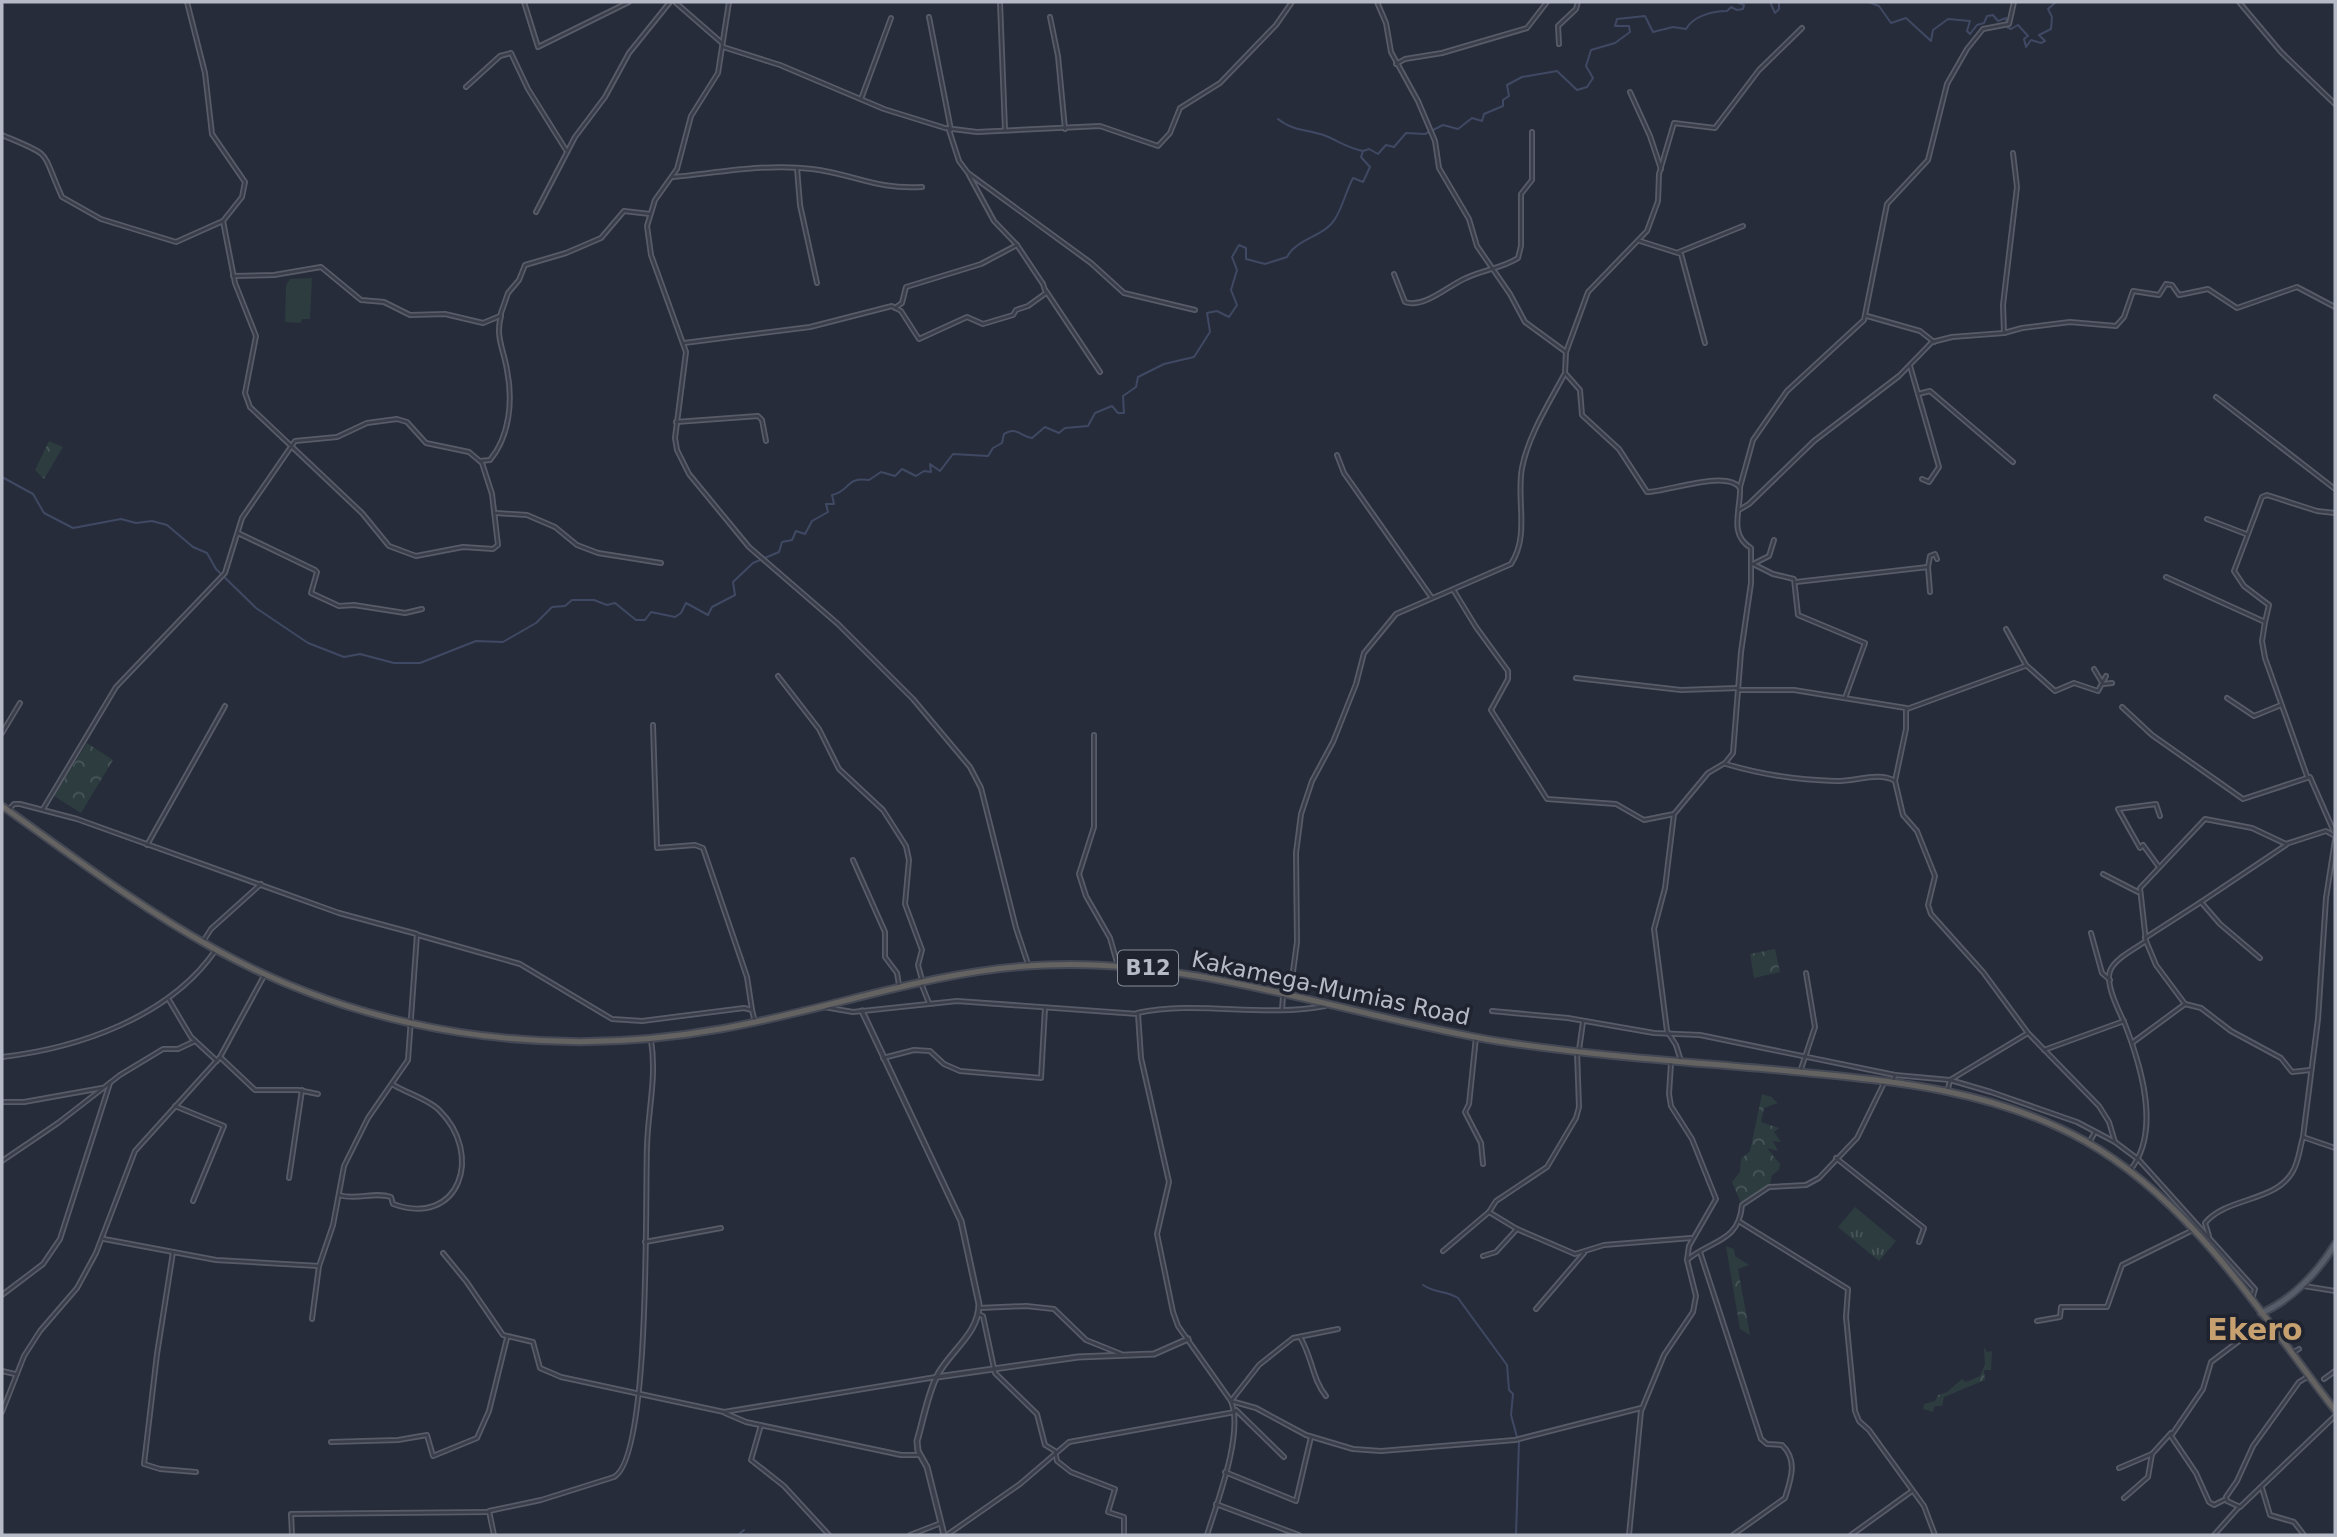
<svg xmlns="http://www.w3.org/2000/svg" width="2337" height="1537" font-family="'DejaVu Sans',sans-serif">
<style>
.forest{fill:url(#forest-crowns)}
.park{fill:url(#park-tufts)}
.pitch{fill:#2c3c3f}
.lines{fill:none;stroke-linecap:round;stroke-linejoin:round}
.stream{stroke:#404963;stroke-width:2}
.minor-casing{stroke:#585c68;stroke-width:6}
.tertiary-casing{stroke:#585c68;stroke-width:7}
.primary-casing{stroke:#434753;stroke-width:9}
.trunk-casing{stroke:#454955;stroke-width:9}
.minor{stroke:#3a3e4a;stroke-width:2.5}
.tertiary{stroke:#3a3e4a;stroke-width:3.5}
.primary{stroke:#585d6a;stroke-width:5}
.trunk{stroke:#646361;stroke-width:5}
.labels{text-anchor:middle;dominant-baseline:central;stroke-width:7;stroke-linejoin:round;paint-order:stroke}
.shield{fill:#1f232f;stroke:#888d99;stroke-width:2}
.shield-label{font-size:21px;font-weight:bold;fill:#b5bac6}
.street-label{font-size:23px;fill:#b5bac6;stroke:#1f232f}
.district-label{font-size:30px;font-weight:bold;fill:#c7a06f;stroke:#1f232f}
</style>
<defs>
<pattern id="forest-crowns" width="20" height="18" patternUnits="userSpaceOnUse" patternTransform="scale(1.75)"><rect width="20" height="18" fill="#2c3c3f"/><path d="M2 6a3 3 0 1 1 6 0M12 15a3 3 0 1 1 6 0" fill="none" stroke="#485659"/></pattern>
<pattern id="park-tufts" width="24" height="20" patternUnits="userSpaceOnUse" patternTransform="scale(1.75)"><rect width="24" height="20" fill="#2c3c3f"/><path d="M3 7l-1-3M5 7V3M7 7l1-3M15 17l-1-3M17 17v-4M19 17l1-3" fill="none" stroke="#485659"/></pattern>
</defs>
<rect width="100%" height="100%" fill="#262c3a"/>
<!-- forest -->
<g class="forest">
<polygon points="49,441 63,447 44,479 35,470"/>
<polygon points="87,743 113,760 81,813 54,796"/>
<polygon points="1775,949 1780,972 1754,978 1750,954"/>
<polygon points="1762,1094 1771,1097 1778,1103 1764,1108 1761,1122 1779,1128 1774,1132 1781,1142 1773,1141 1778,1151 1767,1148 1780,1164 1779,1170 1772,1175 1770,1185 1741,1203 1732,1182 1740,1172 1741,1159 1750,1151"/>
<polygon points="1726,1246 1734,1249 1735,1256 1749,1265 1738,1269 1750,1335 1740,1329"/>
<polygon points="1984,1347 1987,1352 1992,1351 1991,1370 1984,1370 1985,1380 1944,1397 1942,1406 1935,1406 1933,1412 1923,1409 1924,1404 1935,1401 1938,1395 1947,1392 1962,1379 1966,1382 1980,1376 1985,1364"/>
</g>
<!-- park -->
<polygon class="park" points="1855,1207 1896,1241 1879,1261 1838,1227"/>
<!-- pitch -->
<polygon class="pitch" points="312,278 310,319 302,319 301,323 285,322 286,285 290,279"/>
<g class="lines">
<!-- stream -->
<g class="stream">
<polyline points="1770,2 1775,13 1779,9 1779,2"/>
<polyline points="1868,2 1879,6 1891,23 1906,18 1931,41 1933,30 1948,19 1970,21 1967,31 1970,34 1977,25 1984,23 1987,16 1993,15 1998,21 2006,18 2007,27 2011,29 2018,25 2028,36 2024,39 2026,47 2031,40 2041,43 2045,41 2039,35 2051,29 2052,17 2048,9 2056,2"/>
<path d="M1278,119C1292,131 1311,130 1326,136C1340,142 1348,148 1363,151"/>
<path d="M2,477L33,494L44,513L73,528L121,519L136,523L152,521L167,525L193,547L207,553L216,569L256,608L308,643L344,657L360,654L394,663H420L476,641L503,642L536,623L552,607L565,606L572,600H594L607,605L615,603L636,620H645L651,612L675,617L681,613L686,603L708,615L712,607L735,595L733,582L753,563L779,552L782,542L792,540L796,531L805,534L812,521L828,512L826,504H834L832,495C851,491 844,477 869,480L881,472L895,476L902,469L916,476L924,471L931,472L930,464L940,471L953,454L988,456L993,448L1002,443L1004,434C1016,426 1020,436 1032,438L1045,427L1059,433L1065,428L1088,426L1095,413L1112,406L1118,413H1124L1123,396L1136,387L1138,377L1164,364L1194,357L1210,332L1207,313L1217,311L1229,317L1237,305L1231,290L1237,270L1232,257L1239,245L1246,248V259L1265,264L1287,257C1297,238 1324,237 1335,219C1343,206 1346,191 1353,178L1363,182L1370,167L1361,157L1363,151L1369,149L1378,154L1386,145L1394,147L1406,133L1425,134L1443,125L1458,129L1472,118L1482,121L1484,114L1503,106V100L1509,96L1507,85L1522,77L1557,71L1577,90L1587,87L1593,78L1586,66L1591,50L1615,43L1630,32L1629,26H1615L1617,19L1645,16L1653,32L1673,27L1686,29C1693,16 1713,11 1727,11L1731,7L1737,10L1743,9L1744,5L1737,2"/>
<path d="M1423,1285C1435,1293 1447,1291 1458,1298L1507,1365L1509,1390L1513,1394L1511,1415L1517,1437"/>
<polyline points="738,1535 744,1530"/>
<polyline points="1516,1535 1519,1441"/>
</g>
<!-- minor casing -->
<g class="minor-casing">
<g id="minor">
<polyline points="524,2 538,47 629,2"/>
<polyline points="675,2 722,43"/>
<polyline points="729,2 718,73 691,116 677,169 655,200 647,226 651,255 686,352 675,438 677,450 689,474 749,547 838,624 913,699 970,767 981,788 1016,928 1028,964"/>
<polyline points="1000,2 1005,130"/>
<path d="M1377,2L1386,23L1391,52L1418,101L1435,141L1439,168L1469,219L1477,246L1510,294L1525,322L1566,352L1565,373L1580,390L1582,415L1619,449L1647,492C1667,492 1727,469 1740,488C1741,510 1728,534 1751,548V583L1741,652L1733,753L1725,763L1708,773L1674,814L1665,888L1654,929L1667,1031L1676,1045L1681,1061"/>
<polyline points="2239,2 2281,52 2335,104"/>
<polyline points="929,17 951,130"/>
<polyline points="1050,17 1058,56 1065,129"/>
<polyline points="1559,44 1558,26 1576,9 1578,2"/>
<polyline points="723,47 780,65 884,109 945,128 977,132 1100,126 1158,146 1170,133 1180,108 1220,83 1276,25 1292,2"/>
<polyline points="1396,64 1405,59 1442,53 1527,28 1547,2"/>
<polyline points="466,87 500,56 511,53 528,89 566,150"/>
<polyline points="1630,92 1650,136 1661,169"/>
<polyline points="861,99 891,18"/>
<polyline points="949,130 959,161 968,173 1091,263 1124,293 1195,310"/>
<path d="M2,135C54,157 40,148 62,197L101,219L176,242L223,221L242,197L245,182L212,134L205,73L187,2"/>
<polyline points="797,168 800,205 817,283"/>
<path d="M673,177C717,173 767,163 812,169C854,174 876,190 922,187"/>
<polyline points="536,212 575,137 605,97 629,53 670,2"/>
<polyline points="1640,241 1681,254 1705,343"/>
<polyline points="1679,252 1743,226"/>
<path d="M1394,274L1405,302C1424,309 1449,285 1466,278C1482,270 1503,268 1518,258L1521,246V194L1532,180V132"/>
<polyline points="233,276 274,275 321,267 361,300 384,302 410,315 445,314 483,323 500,316 508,293 519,280 525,265 566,253 601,238 624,211 650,214"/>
<polyline points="1046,291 1100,372"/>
<polyline points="895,308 902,303 906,287 981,264 1017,245 994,221 969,175"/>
<polyline points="1867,316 1920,331 1934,342"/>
<polyline points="2004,333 2022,328 2070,322 2116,326 2124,317 2133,291 2159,295 2166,284 2172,285 2179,295 2208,289 2237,308 2297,287 2335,307"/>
<polyline points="684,343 810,327 892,306 901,311 919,339 967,317 983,324 1013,315 1016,310 1028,306 1046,293 1043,284 1017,245"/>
<polyline points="1566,352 1588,292 1647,231 1658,201 1659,174 1674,123 1715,128 1759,70 1802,28"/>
<polyline points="1910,366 1939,467 1929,482 1922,479"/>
<polyline points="1918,394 1930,391 2013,462"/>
<polyline points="2216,397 2335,489"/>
<polyline points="676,422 758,416 762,420 766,441"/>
<polyline points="1337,455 1344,473 1432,598"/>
<path d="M480,461L490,460C510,436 513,400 507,370C504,350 495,337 501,316"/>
<polyline points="1740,487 1753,440 1787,391 1864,320 1887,204 1928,160 1947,84 1967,49 1983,29 2009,24 2014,2"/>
<polyline points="1739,510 1749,504 1814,441 1899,376 1932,342 1952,337 2004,333 2003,305 2017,187 2013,153"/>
<polyline points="496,513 527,515 555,527 577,545 598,553 661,563"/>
<polyline points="2207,519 2246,534"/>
<polyline points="238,533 315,570 317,572 311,593 339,606 354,605 405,613 422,609"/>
<polyline points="1753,564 1773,574 1794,579 1798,615 1865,643 1845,698"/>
<polyline points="1753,564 1769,556 1774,540"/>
<polyline points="1928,567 1930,556 1935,554 1937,559"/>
<polyline points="2166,577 2265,622 2262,641 2265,658 2307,776"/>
<polyline points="1796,582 1928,567 1930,592"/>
<polyline points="1454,591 1476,627 1508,671 1508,679 1491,710 1547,799 1616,804 1644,820 1674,814"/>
<polyline points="2265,622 2269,605 2244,586 2234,571 2262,497 2267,495 2317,511 2335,513"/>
<polyline points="2006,629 2026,665 2055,691 2074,683 2098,691 2106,676"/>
<polyline points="2094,669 2103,684"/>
<polyline points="778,676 819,729 839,769 883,810 906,846 909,860 905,904 922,950 918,965 922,980"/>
<polyline points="1576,678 1681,690 1738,688"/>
<polyline points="2103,684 2112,683"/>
<polyline points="1738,690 1794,690 1906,708 1906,729 1895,781"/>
<polyline points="2227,698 2254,716 2281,705"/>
<polyline points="2122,707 2152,735 2243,799 2310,777 2335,834"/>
<polyline points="1907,709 2025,666"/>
<polyline points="653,725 657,848 695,845 703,848 747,977 752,1010"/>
<polyline points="2,733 20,703"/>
<polyline points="1094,735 1094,827 1079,874 1086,896 1110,938 1118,966"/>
<path d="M1726,764C1759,774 1800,780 1835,781C1854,782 1879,771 1895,781L1903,815L1917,831L1935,876L1928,905L1931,914L1983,972L2028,1033L2099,1106L2109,1122L2115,1142"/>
<polyline points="43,809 116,687 225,573 242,518 295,441 337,437 367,423 397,419 407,422 426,443 469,452 482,463 492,494 498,545 493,549 463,547 416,556 389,546 362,513 250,407 245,393 256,336 235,283 223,221"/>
<polyline points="8,810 14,804 20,804 77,819 339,913 417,934 408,1060 368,1118 344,1166 333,1225 319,1266 312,1319"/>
<polyline points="147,845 225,706"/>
<polyline points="853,860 885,932 885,957 897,973 899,985"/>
<polyline points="2159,867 2143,845 2140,848 2118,809 2156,804 2160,816"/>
<polyline points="2103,874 2138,892"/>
<polyline points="2201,902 2286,845"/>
<polyline points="2091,933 2102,973 2110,980"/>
<polyline points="418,935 520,964 612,1019 642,1021 744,1008 752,1010 755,1022"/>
<polyline points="2145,938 2201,902 2220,924 2260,958"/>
<polyline points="204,940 211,929 261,884"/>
<polyline points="2146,941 2156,965 2185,1004 2201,1008 2231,1031 2281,1058 2292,1072 2310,1070"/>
<polyline points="921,983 929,1003"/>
<path d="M1290,994L1297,942L1296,853L1301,814L1312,781L1333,742L1356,684L1364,653L1396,614L1511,564C1530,535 1516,500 1522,468C1528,436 1549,403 1564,375"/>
<polyline points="169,1000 191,1037 217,1061"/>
<path d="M824,1007L853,1012L957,1001L1138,1014L1141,1058L1169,1182L1157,1234L1173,1312L1178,1326L1231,1401C1244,1432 1217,1503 1207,1535"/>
<polyline points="1282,1010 1283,996"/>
<polyline points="1492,1011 1568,1018 1654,1033 1700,1035 1895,1075"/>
<path d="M1137,1013C1198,1000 1263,1018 1325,1006"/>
<polyline points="1476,1037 1469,1104 1465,1112 1481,1143 1483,1164"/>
<polyline points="2132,1043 2185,1004"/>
<polyline points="1579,1050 1583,1022"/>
<polyline points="2044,1050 2124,1021"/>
<polyline points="1577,1051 1579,1107 1576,1118 1547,1167 1496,1201 1489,1212 1517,1229 1575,1254 1604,1245 1691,1238"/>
<path d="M2,1057C79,1048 169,1017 215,951"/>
<polyline points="220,1057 255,1090 298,1090 318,1094"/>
<polyline points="883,1058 914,1050 930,1051 944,1064 960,1071 1041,1078 1045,1008"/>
<polyline points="1800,1072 1815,1027 1806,973"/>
<polyline points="1893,1081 1895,1075 1950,1080 1991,1092 2077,1122 2115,1142 2139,1160 2255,1289 2253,1296"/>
<polyline points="1948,1089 1950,1080 2028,1033"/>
<polyline points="2,1102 24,1102 102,1088"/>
<polyline points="175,1106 224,1126 193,1201"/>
<polyline points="2303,1137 2318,1019 2326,898 2335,840"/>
<polyline points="2089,1143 2095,1132"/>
<polyline points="1836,1158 1924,1228 1919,1242"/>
<polyline points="2,1161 58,1123 120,1075 163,1049 178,1049 195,1041"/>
<path d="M2130,1170C2161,1133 2142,1069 2126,1027C2120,1012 2105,986 2110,971C2114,959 2136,948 2146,941L2140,888L2205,819L2252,828L2286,844L2326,831L2335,836"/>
<polyline points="289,1178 302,1090"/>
<path d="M339,1195C357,1201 374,1191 391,1197L393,1204C460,1228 484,1154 439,1110C428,1099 406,1093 392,1084"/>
<polyline points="1740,1222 1848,1289 1846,1317 1855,1411 1859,1421 1869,1430 1924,1506 1935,1535"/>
<path d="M2209,1236L2205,1223C2227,1196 2278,1203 2294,1169C2299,1159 2300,1147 2303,1137L2335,1148"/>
<polyline points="104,1239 216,1260 319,1266"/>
<polyline points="645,1242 721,1228"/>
<polyline points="1443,1251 1489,1212"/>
<polyline points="173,1252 157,1354 144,1464 160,1469 196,1472"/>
<path d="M1700,1252L1761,1439L1767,1444L1782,1445C1798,1460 1791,1479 1785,1498L1733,1535"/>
<polyline points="443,1253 466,1281 503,1335 533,1342 540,1368 561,1377 724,1412 936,1377"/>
<polyline points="1483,1256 1496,1252 1517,1229"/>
<path d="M1687,1260C1710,1240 1739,1243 1742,1205L1769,1187L1806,1185L1819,1178L1857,1138L1885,1081"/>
<polyline points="2304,1286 2335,1291"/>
<polyline points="2,1295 43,1264 60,1239 110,1083"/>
<polyline points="979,1308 1026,1306 1054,1309 1086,1340 1121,1354"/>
<polyline points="1536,1309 1584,1253"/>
<polyline points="978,1314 983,1316 995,1373 1037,1414 1045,1445 1055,1451 1057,1461 1071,1472 1115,1489 1108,1512 1124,1517 1124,1535"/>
<polyline points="2037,1321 2060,1317 2061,1307 2107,1307 2122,1265 2193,1230"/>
<polyline points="1338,1329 1293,1338 1259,1365 1231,1401 1256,1408 1306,1435 1353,1449 1381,1451 1515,1440 1641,1408"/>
<path d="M1300,1337C1312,1356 1312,1379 1326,1396"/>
<polyline points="2292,1353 2299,1349"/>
<polyline points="2,1371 15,1374"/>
<polyline points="2309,1376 2299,1382 2253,1446 2237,1481 2226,1497 2227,1501 2240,1507 2335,1416"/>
<polyline points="2324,1379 2335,1371"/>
<polyline points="1236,1410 1284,1457"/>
<polyline points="2,1412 24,1356 40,1331 77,1288 96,1253 135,1151 220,1057 265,974"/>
<polyline points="725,1413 746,1422 901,1455 919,1455"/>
<polyline points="761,1425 751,1460 784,1486 829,1535"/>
<polyline points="331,1442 398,1440 427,1435 433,1456 477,1438 489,1411 507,1338"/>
<polyline points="2119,1468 2152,1454"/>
<polyline points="1225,1472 1296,1501 1311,1437"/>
<polyline points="2262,1488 2270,1515 2294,1522 2304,1535"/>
<polyline points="2124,1498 2148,1477 2152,1454 2171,1433"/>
<polyline points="2226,1499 2214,1505 2209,1502 2196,1473 2171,1436 2203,1389 2211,1362 2267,1320"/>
<polyline points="1216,1504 1299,1535"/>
<polyline points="292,1535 291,1514 488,1512"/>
<path d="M494,1535L489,1511L541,1500L614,1477C651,1457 645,1197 647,1146C648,1110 657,1077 651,1040"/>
<polyline points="910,1535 941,1523"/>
<polyline points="947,1535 1020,1484 1069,1442 1235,1412"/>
<polyline points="1629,1535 1641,1411 1664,1355 1693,1312 1696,1296 1687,1260 1689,1246 1716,1199 1692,1139 1671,1106 1669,1094 1671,1063"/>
<polyline points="1851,1535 1912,1491"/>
<polyline points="2214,1535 2239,1507"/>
</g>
</g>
<!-- tertiary casing -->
<g class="tertiary-casing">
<g id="tertiary">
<path d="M862,1011L961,1221L979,1304C979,1335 947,1353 936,1378C927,1397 923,1421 917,1441L918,1451L927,1467L944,1535"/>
<polyline points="937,1377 1078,1357 1154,1354 1188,1339"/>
</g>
</g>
<!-- primary casing -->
<g class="primary-casing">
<path id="primary" d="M2261,1313C2291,1301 2319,1271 2335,1244"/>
</g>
<!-- trunk casing -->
<g class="trunk-casing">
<path id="trunk" d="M2,806C71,855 139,907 213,948C367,1034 548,1060 720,1029C830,1010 933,969 1045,965C1199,958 1347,1016 1497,1041C1594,1056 1692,1062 1789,1071C1893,1081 1992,1089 2085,1141C2193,1202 2261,1315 2335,1410"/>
</g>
<!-- minor -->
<use href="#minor" class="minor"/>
<!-- tertiary -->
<use href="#tertiary" class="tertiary"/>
<!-- primary -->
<use href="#primary" class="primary"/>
<!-- trunk -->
<use href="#trunk" class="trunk"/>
</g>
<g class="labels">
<!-- shield labels -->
<rect class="shield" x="1118" y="950.5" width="60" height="35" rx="5"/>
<g class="shield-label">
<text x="1148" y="968">B12</text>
</g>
<!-- street labels -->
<g class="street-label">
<text transform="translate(1331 988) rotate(12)">Kakamega-Mumias Road</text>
</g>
<!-- district labels -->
<g class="district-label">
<text x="2255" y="1329">Ekero</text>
</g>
</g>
<!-- border -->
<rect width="2337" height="1537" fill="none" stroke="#b5bac6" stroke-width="7"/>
</svg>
